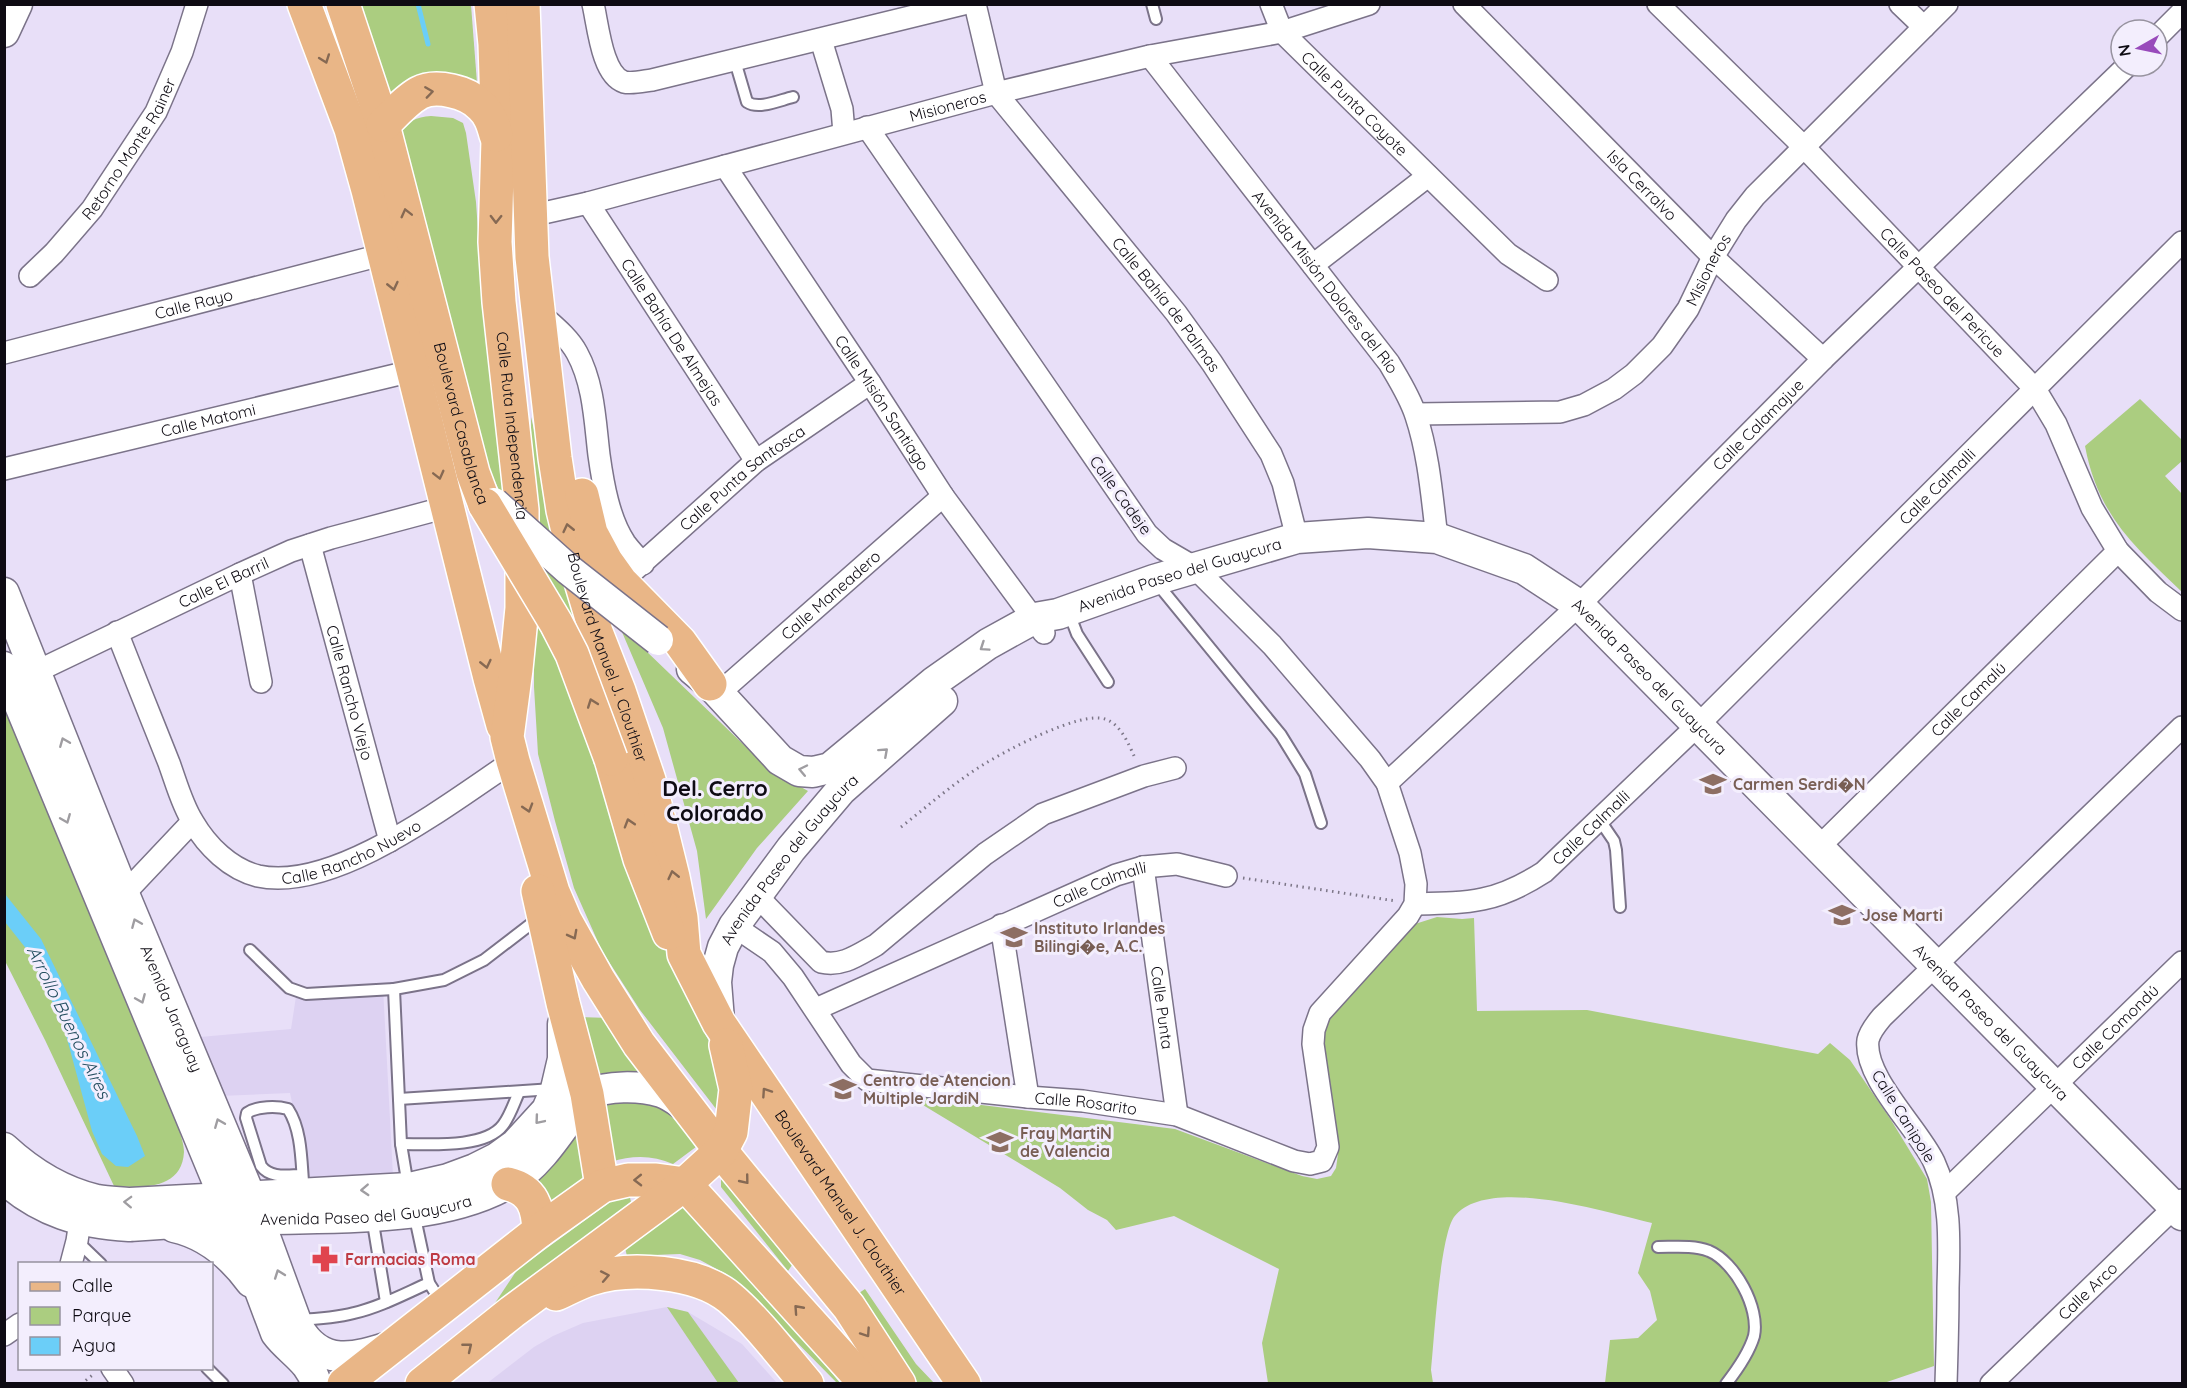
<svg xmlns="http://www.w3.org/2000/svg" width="2187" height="1388" font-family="Quicksand,sans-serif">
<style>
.built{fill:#ddd2f2}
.green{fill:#abcd80}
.water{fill:#6bcef8}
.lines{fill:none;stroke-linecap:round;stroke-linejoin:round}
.stream{stroke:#6bcef8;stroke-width:5}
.lane-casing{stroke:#7b7389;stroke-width:14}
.street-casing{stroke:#7b7389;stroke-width:24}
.secondary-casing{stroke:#7b7389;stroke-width:33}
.primary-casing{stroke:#fff;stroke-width:36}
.path{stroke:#7c7687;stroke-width:3;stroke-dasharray:1.5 4.5;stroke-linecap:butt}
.lane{stroke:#fff;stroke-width:10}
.street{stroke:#fff;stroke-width:21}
.secondary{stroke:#fff;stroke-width:30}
.primary{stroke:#e9b687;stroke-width:33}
.secondary-bridge-casing{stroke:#7b7389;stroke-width:33;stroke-linecap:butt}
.primary-bridge-casing{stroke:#fff;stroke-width:36;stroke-linecap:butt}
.secondary-bridge{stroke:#fff;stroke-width:30}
.primary-bridge{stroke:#e9b687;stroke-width:33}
.oneway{stroke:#866953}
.oneway2{stroke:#9f9da1}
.labels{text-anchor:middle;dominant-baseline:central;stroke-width:6;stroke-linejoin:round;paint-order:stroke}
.street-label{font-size:16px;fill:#0e0b13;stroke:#f3eefd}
.education-label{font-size:16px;font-weight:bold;fill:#785e54;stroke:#f3eefd;text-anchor:start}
.health-label{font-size:16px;font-weight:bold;fill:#be3a42;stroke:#f3eefd;text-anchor:start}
.water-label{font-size:18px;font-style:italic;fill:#254f61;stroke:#f3eefd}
.district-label{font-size:22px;font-weight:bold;fill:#0e0b13;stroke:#f3eefd}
</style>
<rect width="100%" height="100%" fill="#e8dff8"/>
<!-- built -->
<g class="built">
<polygon points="383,987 393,1176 310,1184 290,1093 220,1096 200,1037 291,1029 297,990"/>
<polygon points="667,1307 688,1312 742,1344 777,1383 486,1384 534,1347 553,1336 583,1323"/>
</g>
<!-- green -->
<g class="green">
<polygon points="349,5 471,5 478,96 383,104"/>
<path d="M431,116L453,118L463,123L466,133L476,202L486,344L508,481L511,514L490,472L400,134C407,121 416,117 431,116Z"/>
<path d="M2140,399L2182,440V461L2165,476L2182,494V592C2133,545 2098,515 2085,446Z"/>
<polygon points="531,417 587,646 532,568"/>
<polygon points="534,620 573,688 646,904 705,1034 717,1055 723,1118 640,1010 602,951 574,888 555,821 538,754 534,687"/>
<polygon points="619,625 769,769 808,791 757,848 706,919 697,851 663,728"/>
<path d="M4,707L179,1129C181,1136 184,1145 184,1152C182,1190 141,1188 114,1186L45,1040L5,961Z"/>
<path d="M1437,917L1462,919L1474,918L1477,1011L1587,1010L1818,1054L1830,1043L1850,1060L1891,1120L1927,1179L1931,1202L1934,1366L1881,1384L1605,1383L1610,1340L1638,1338L1657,1320L1650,1291L1638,1273L1652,1223C1607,1213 1487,1174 1454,1217C1440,1237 1434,1341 1431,1370L1433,1383H1268L1262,1343L1279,1269L1174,1216L1116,1230L1107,1220L1088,1210L1060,1188L908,1096L1175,1129L1302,1176L1317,1179L1331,1176L1336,1168L1338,1154L1324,1059L1322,1038L1330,1016L1415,924Z"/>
<polygon points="579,1017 609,1018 647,1071 591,1074"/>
<path d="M613,1100L658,1104L700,1144L673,1164C653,1155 632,1155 611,1162L599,1106Z"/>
<polygon points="582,1127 586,1179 552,1203 537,1179"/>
<polygon points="729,1177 792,1265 788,1271 721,1187 721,1178"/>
<polygon points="629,1193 631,1202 491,1309 517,1270 614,1199"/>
<polygon points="677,1206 687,1206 712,1225 840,1383 837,1383 752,1297 726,1274 700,1260 680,1254 627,1256 623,1240"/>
<polygon points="865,1289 916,1364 934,1383 917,1383 856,1295"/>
<polygon points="667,1307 688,1312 739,1383 718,1383"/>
</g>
<!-- water -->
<polygon class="water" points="5,894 41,939 137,1136 145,1156 128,1167 116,1166 102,1154 92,1131 63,1024 28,951 5,922"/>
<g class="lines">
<!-- stream -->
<polyline class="stream" points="418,4 428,44"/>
<!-- lane casing -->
<g class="lane-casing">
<g id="lane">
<polyline points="1152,4 1156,19"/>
<path d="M735,61L747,102C759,110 780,100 793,97"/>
<polyline points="1156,582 1281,735 1305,774 1321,823"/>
<polyline points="1069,613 1077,634 1108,682"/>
<polyline points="1599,819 1614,841 1616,850 1620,907"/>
<polyline points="250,950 289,988 306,994 394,989"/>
<polyline points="399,1099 553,1089"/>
<path d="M401,1144C428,1144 485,1149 503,1125C510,1116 514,1103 519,1092"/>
<path d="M302,1175C288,1175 271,1179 261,1166L246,1118L247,1113C257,1106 277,1106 288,1109C303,1132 301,1166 304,1193"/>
<polyline points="408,1186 401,1144 394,989 444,980 484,960 540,917"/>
<polyline points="414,1213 429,1283 442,1303"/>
<polyline points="372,1217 386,1302"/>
<polyline points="77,1241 101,1264"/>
<path d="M1658,1247C1675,1247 1693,1245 1709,1251C1735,1262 1760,1308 1754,1336C1749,1353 1737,1370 1726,1384"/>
<path d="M297,1320C317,1319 335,1318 354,1313C380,1307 404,1294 429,1283"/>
<polyline points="207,1368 223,1384"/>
</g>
</g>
<!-- street casing -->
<g class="street-casing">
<g id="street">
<path d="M593,4C598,25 602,75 624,82C632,84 644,81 652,80L963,4"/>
<path id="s1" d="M975,4L996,93L1176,313L1212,363L1271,454L1283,483L1297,538"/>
<path id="s2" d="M1271,4L1282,32L1508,254L1547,280"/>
<path id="s3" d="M1464,4L1713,257L1823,359"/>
<path id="s4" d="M1658,4L1803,146L2035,389L2056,424L2092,508L2118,551L2158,592L2182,610"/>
<polyline points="1900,4 1924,27"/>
<polyline points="2157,37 2182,12"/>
<polyline points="821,40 842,109 844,133"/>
<path id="s5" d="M1150,56L1389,363C1399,380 1410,397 1416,416C1429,455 1432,498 1437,538"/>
<path id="s6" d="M725,166L870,383L943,496L1044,633"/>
<path id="s7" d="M588,203L756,461"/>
<path id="s8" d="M530,216L588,203L996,93L1150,56L1282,32L1369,4"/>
<polyline points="1313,265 1428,176"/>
<path id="s9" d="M30,276L54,253L92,209L156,112L182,52L197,4"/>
<path d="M536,310C550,323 568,336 577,353C594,384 595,422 599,455C603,484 609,519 625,543C630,550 637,557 643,564"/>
<path id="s10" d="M4,353L385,254"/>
<path id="s11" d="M1416,414L1560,412L1584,405L1614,389L1634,374L1662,346L1688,309L1713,257L1736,220L1755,196L1947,4"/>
<path id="s12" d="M4,469L412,371"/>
<path id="s13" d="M310,545L390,841"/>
<polyline points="240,574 261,682"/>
<path id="s14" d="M621,582L756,461L870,383"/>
<path id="s15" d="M117,632C134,676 152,720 169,763C176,782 182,805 193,822C207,846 230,869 258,876C335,893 451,802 513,761"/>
<path id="s16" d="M25,677L240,574L291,551L331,538L447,507"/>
<path id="s17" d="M718,694L943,496"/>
<path id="s18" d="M1387,783L1579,605L1823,359L2127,66"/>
<path id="s19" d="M1819,847L2118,551"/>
<path id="s20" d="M1143,867L1177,1115"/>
<polyline points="124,894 192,822"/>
<path d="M757,896L821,962C842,967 858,955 876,945L985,854L1043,814L1144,776L1175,768"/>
<path id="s21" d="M1415,904C1469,903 1496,903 1544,872L1698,725L2182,242"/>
<polyline points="1001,925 1028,1097"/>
<path id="s22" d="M734,926L772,952L793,977L851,1064L867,1080L1028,1097L1083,1101L1177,1115L1294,1161L1310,1164L1322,1161L1328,1147L1313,1044L1314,1030L1320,1013L1408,916L1415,904L1416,884L1410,853L1387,783L1370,759L1272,645L1194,567L1163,549L1147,534L867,127"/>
<path id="s23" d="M816,1009L1116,875L1143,867L1177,864L1226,876"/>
<path id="s24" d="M1945,1192L2182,962"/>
<polyline points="71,1264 77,1241 82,1208"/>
<polyline points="4,1335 20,1324"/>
<polyline points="112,1368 123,1384"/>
<path d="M1946,1384C1947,1352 1948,1320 1948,1288C1949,1247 1952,1200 1934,1162C1918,1128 1863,1077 1868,1040C1870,1031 1877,1023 1882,1017L2182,727"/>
<path id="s25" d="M1991,1384L2182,1200"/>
</g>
</g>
<!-- secondary casing -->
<g class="secondary-casing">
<g id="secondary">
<polyline points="4,32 17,4"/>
<path id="s26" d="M4,593L124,894L250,1196L298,1327C321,1368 355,1358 392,1346"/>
<path d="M4,667L234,1221L276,1333C289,1351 311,1361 316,1384"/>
<path id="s27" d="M692,669L710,684L780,760L799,771L813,772L830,768L934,682L988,644L1035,618L1058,614L1154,580L1297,538L1368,533L1437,538L1524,569L1579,605L2182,1215"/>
<path id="s28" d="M719,1020L716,982L718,965L723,947L734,926L791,849L841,790L942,701"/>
<path d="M4,1148C30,1172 63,1192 97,1200C107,1202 119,1202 130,1203L409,1188L448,1179L475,1169L497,1158L515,1145L547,1110L556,1089L563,1059V1024"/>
<path id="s29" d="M4,1179C43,1213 80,1223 129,1226C175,1223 220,1220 266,1219C341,1217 442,1222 509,1183C542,1164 564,1124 587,1094C608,1086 638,1085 661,1092C671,1095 680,1103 689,1109"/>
<path d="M174,1227C206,1234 232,1256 251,1282"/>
</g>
</g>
<!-- primary casing -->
<g class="primary-casing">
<g id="primary">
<polyline points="304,4 351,129 368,190 490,678 503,725"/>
<path id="s30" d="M343,4L383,125L473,473L485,505"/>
<path id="s31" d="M491,4L495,44L498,140L495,242L499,302L522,510V608L516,669L507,737L513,761L553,892L565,920L598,979L639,1044L721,1151L849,1307L899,1384"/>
<path id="s32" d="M523,4L532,257L555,458L563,510L578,572L596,632L619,691L649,780L673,877L681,918L684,954L719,1023L964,1384"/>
<path d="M383,125C394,114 405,101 419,93C436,84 468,92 481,106C490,114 493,124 496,135"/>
<polyline points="582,495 591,533 606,561 621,582 680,642 710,684"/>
<polyline points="611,759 640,859 669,933"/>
<polyline points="538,891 563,1003 587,1094 602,1186"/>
<path d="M508,1184C533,1190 538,1208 539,1231"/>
<path d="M556,1294C567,1289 578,1283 590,1279C629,1266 698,1271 730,1298C756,1320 784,1357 807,1384"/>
<polyline points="344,1384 539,1231 602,1186 628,1180 656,1180 685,1184 866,1384"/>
<polyline points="422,1384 512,1312 685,1184 721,1151 731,1132 736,1089 726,1045"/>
</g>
</g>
<!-- path -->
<g class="path">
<path d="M901,827C929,805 956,781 986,763C1009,749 1080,711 1105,719C1121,724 1129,745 1135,758"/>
<polyline points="1243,878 1396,901"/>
<polyline points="81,1384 94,1374"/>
</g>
<!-- lane -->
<use href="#lane" class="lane"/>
<!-- street -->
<use href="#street" class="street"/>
<!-- secondary -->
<use href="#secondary" class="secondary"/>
<!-- primary -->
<use href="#primary" class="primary"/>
<!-- secondary-bridge casing -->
<g class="secondary-bridge-casing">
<polyline id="secondary-bridge" points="494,503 569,570 658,640"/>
</g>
<!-- primary-bridge casing -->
<g class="primary-bridge-casing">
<polyline id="primary-bridge" points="485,505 556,623 572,654 611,759"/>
</g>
<!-- secondary-bridge -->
<use href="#secondary-bridge" class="secondary-bridge"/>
<!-- primary-bridge -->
<use href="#primary-bridge" class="primary-bridge"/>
</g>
<!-- one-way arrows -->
<defs><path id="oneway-chevron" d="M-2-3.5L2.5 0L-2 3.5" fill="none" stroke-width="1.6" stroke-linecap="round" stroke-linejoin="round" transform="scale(1.5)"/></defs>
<g class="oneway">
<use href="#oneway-chevron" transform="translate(325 59) rotate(70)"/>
<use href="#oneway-chevron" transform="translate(429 92) rotate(-8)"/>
<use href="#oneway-chevron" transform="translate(406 213) rotate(-104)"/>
<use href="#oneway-chevron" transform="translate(496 219) rotate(91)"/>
<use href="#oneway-chevron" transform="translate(393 286) rotate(77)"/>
<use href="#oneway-chevron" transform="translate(439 475) rotate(76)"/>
<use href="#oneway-chevron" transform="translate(568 528) rotate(-103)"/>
<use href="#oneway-chevron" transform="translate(486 664) rotate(77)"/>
<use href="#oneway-chevron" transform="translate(592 703) rotate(-110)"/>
<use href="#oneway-chevron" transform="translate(528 808) rotate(73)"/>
<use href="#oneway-chevron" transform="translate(629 823) rotate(-107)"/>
<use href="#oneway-chevron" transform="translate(673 875) rotate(-103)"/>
<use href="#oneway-chevron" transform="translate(573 935) rotate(62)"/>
<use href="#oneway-chevron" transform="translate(766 1092) rotate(-124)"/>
<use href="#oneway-chevron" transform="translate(638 1180) rotate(179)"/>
<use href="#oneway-chevron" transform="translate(745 1180) rotate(51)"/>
<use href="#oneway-chevron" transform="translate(605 1276) rotate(-11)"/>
<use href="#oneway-chevron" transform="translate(798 1309) rotate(-132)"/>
<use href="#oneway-chevron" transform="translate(866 1333) rotate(56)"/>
<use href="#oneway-chevron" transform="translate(468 1347) rotate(-39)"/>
</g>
<g class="oneway2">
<use href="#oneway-chevron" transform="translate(984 647) rotate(146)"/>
<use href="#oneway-chevron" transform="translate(64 742) rotate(-112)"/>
<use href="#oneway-chevron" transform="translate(884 752) rotate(-42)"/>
<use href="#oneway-chevron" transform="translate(803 770) rotate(-168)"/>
<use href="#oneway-chevron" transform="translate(66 819) rotate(68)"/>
<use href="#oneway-chevron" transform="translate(136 923) rotate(-113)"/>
<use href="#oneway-chevron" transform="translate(141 999) rotate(67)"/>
<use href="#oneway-chevron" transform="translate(539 1120) rotate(130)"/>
<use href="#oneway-chevron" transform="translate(219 1123) rotate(-112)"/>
<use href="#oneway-chevron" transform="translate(365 1190) rotate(177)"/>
<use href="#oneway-chevron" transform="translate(128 1202) rotate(-178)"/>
<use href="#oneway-chevron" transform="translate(279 1274) rotate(-110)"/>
</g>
<!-- icons -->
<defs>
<g id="school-bare" transform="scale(2.07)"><path d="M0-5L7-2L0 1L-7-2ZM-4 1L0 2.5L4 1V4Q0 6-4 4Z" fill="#8d6e63" stroke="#f3eefd" stroke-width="2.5" paint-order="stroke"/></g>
<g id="pharmacy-bare" transform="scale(2.07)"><path d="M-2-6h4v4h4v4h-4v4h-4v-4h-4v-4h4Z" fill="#e0444e" stroke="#f3eefd" stroke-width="2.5" paint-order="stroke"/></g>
</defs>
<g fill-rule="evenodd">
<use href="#school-bare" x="1713" y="784"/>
<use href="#school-bare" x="1842" y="915"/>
<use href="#school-bare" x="1014" y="937"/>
<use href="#school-bare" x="843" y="1089"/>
<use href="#school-bare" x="1000" y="1142"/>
<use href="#pharmacy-bare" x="325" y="1259"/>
</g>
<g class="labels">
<!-- street labels -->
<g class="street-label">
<text stroke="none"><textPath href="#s2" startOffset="132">Calle Punta Coyote</textPath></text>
<text stroke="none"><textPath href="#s8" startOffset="432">Misioneros</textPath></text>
<text stroke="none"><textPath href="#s9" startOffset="162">Retorno Monte Rainer</textPath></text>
<text stroke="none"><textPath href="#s3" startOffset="254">Isla Cerralvo</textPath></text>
<text stroke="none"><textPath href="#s11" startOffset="357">Misioneros</textPath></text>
<text stroke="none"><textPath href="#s5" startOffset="286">Avenida Misión Dolores del Río</textPath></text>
<text stroke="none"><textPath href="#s4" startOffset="405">Calle Paseo del Pericue</textPath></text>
<text stroke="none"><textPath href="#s10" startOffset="196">Calle Rayo</textPath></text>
<text stroke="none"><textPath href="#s1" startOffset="363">Calle Bahía de Palmas</textPath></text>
<text stroke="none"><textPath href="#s7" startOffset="154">Calle Bahía De Almejas</textPath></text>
<text stroke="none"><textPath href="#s6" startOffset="284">Calle Misión Santiago</textPath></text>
<text stroke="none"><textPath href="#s12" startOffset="210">Calle Matomi</textPath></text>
<text stroke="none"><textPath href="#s30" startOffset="436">Boulevard Casablanca</textPath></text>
<text stroke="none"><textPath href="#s31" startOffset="423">Calle Ruta Independencia</textPath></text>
<text stroke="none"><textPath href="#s18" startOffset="516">Calle Calamajue</textPath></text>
<text stroke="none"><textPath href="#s14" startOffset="160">Calle Punta Santosca</textPath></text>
<text stroke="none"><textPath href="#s21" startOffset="686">Calle Calmalli</textPath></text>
<text transform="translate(1121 495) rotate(54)">Calle Cadeje</text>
<text stroke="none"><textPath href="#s27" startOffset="586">Avenida Paseo del Guaycura</textPath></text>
<text stroke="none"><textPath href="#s16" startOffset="220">Calle El Barril</textPath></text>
<text stroke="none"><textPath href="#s17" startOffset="150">Calle Maneadero</textPath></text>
<text stroke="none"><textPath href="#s32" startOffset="662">Boulevard Manuel J. Clouthier</textPath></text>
<text stroke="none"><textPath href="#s27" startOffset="1108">Avenida Paseo del Guaycura</textPath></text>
<text stroke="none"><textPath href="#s13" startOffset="153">Calle Rancho Viejo</textPath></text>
<text stroke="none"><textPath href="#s19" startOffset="210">Calle Camalú</textPath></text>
<text stroke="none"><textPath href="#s21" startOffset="200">Calle Calmalli</textPath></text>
<text stroke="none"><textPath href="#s15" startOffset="390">Calle Rancho Nuevo</textPath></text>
<text stroke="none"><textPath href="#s28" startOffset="184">Avenida Paseo del Guaycura</textPath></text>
<text stroke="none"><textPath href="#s23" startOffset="310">Calle Calmalli</textPath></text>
<text stroke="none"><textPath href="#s26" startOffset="448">Avenida Jaraguay</textPath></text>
<text stroke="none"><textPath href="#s20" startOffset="142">Calle Punta</textPath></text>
<text stroke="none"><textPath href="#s27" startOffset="1594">Avenida Paseo del Guaycura</textPath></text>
<text stroke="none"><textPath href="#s24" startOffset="237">Calle Comondú</textPath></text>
<text stroke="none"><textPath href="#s22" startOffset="426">Calle Rosarito</textPath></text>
<text transform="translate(1904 1116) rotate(58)">Calle Canipole</text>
<text stroke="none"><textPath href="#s32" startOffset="1264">Boulevard Manuel J. Clouthier</textPath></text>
<text stroke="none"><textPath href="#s29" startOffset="374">Avenida Paseo del Guaycura</textPath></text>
<text stroke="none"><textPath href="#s25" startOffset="134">Calle Arco</textPath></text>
</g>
<!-- education labels -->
<g class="education-label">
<text x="1733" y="784">Carmen Serdi�N</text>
<text x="1862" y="915">Jose Marti</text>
<text x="1034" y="928">Instituto Irlandes<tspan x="1034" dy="18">Bilingi�e, A.C.</tspan></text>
<text x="863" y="1080">Centro de Atencion<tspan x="863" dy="18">Multiple JardiN</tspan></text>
<text x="1020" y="1133">Fray MartiN<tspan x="1020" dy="18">de Valencia</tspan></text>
</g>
<!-- health labels -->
<g class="health-label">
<text x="345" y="1259">Farmacias Roma</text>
</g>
<!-- water labels -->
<g class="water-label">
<text transform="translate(69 1022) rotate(64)">Arrollo Buenos Aires</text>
</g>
<!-- district labels -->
<g class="district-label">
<text x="715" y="788">Del. Cerro<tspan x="715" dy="25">Colorado</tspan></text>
</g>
</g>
<!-- border -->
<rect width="2187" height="1388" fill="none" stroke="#0e0b13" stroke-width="12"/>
<!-- legend -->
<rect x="18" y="1262" width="195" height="108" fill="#f3eefd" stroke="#97939f" stroke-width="1.5"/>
<rect x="30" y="1282" width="30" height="9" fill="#e9b687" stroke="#97939f" stroke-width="1.5"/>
<text x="72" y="1292" font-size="18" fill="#0e0b13">Calle</text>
<rect x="30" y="1307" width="30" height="18" fill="#abcd80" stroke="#97939f" stroke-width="1.5"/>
<text x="72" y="1322" font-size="18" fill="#0e0b13">Parque</text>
<rect x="30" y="1337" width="30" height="18" fill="#6bcef8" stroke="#97939f" stroke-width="1.5"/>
<text x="72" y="1352" font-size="18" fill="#0e0b13">Agua</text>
<!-- north arrow -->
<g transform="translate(2139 48) rotate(261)"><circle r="28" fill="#f3eefd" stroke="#97939f" stroke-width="1.5"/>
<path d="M0-4.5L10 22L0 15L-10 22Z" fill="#984abb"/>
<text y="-9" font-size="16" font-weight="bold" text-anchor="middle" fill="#0e0b13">N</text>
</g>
</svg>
